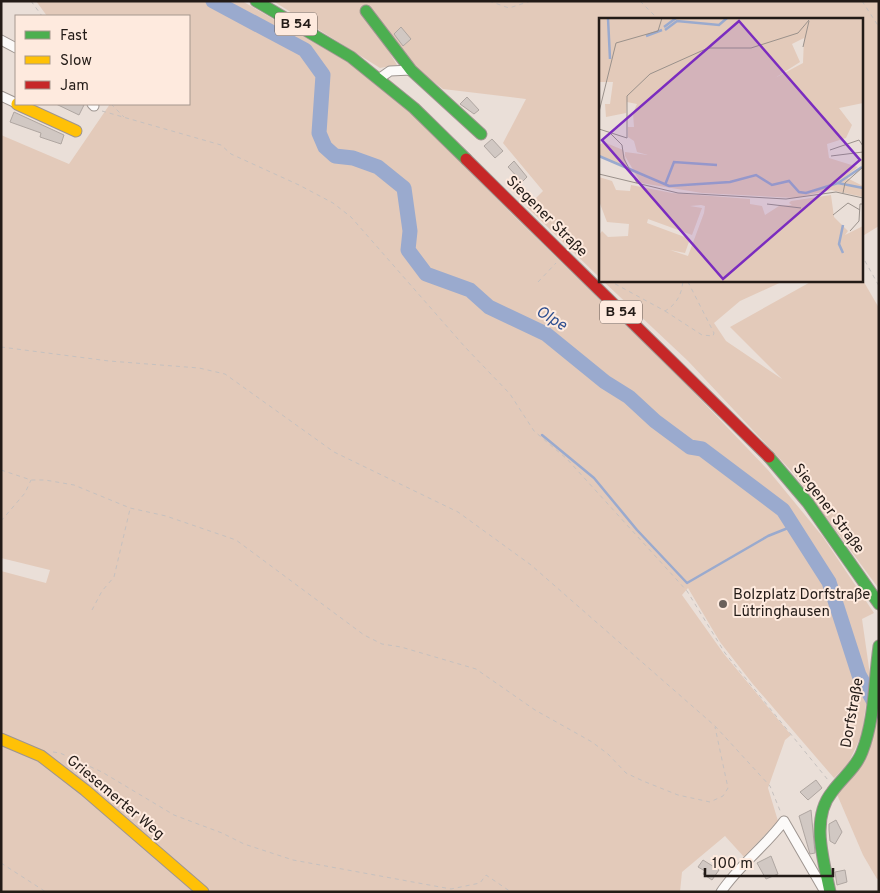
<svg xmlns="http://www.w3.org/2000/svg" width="880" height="893" font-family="Overpass,sans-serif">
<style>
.green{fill:#e3caba}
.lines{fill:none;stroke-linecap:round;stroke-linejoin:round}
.stream{stroke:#9aaace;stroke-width:2.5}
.river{stroke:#9aaace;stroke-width:15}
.building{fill:#d1c8c3;stroke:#afa6a1}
.street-casing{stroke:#9e9590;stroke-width:11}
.fast-casing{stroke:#9e9590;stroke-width:13}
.slow-casing{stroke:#9e9590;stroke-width:13}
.jam-casing{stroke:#9e9590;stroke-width:13}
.path{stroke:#c6c1bf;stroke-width:1;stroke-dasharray:4 4;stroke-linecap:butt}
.street{stroke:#fcfaf9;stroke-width:9}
.fast{stroke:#4caf50;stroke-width:11}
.slow{stroke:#ffc107;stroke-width:11}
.jam{stroke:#c62828;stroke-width:11}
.poi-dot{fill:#69605b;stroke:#feeade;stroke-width:2}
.labels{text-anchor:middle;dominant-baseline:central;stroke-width:4;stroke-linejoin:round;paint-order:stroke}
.shield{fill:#feeade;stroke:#655953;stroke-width:1}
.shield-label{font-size:14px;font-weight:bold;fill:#231b17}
.street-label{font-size:15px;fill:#231b17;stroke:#feeade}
.poi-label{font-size:15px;fill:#231b17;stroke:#feeade;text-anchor:start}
.water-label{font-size:16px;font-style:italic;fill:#2d4e90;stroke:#feeade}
.inset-river{fill:none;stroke:#9aaace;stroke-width:2.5}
.inset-road{fill:none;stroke:#9a918b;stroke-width:1}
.view{fill:#7b2cbf;fill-opacity:0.15;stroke:#7b2cbf;stroke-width:2.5}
.inset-edge{fill:none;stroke:#231b17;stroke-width:2.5}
</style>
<rect width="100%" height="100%" fill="#eadfd8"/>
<!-- green -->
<g class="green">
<polygon points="36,1 242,1 358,68 402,103 516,218 682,380 768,470 823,537 874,613 862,619 870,675 862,734 848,764 834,778 752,683 720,642 688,588 682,595 724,654 791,735 785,740 768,788 778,821 744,857 725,836 682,872 680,892 1,892 1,571 46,583 50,570 1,558 1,135 69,164 110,104 189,104 189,16 47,16"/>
<polygon points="273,1 879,1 879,226 861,237 861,19 600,19 600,278 527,207 543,191 503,143 526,99 443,89 385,45 397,65 380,68"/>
<polygon points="861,277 879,308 879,589 795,475 688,361 602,280 786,280 740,301 714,323 726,341 782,379 730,327 814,280 861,280"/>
<polygon points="873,708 879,719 879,878 877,879 863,855 836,792 856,771"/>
</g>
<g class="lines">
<!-- stream -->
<polyline class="stream" points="542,435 594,478 637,530 687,583 768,536 793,526"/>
<!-- river -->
<polyline class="river" points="213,1 305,50 323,75 319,133 325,147 335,156 353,158 378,167 404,188 410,231 408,250 426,274 470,290 489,307 546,334 605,382 629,397 655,421 690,447 702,449 783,510 829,582 859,675 879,711"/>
</g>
<!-- building -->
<g class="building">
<polygon points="401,27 411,39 403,46 394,34"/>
<polygon points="467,97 479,110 474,114 460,104"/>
<polygon points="56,104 80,104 84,105 79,115"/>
<polygon points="14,112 64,135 61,144 40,137 41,133 10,122"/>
<polygon points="492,139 503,151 495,158 484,146"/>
<polygon points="514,161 527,177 522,182 508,167"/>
<polygon points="816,780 822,788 808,800 800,792"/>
<polygon points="811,810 815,853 810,854 799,816"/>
<polygon points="836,820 842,832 835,844 830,841 829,830 829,824"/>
<polygon points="771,856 778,874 766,879 757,863"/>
<polygon points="703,860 719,870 712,880 703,874 705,871 698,867"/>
<polygon points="845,870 847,882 837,885 835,872"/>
</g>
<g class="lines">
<!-- street casing -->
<g class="street-casing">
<g id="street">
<polyline points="1,40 16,48"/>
<polyline points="380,78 390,71 411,70"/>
<polyline points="1,96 16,103"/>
<polyline points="92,104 94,106"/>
<path d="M721,892C739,865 765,847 784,821L825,892"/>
</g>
</g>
<!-- fast casing -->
<g class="fast-casing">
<g id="fast">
<polyline points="256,1 351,57 414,108 466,159"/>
<polyline points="366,11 411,70 481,134"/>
<polyline points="769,457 808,503 879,604"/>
<path d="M830,892C824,861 810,819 832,792C842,778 856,768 862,752C875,719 874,681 879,646"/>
</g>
</g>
<!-- slow casing -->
<g class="slow-casing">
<g id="slow">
<polyline points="17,104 76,131"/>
<polyline points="1,739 41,756 85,790 203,892"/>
</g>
</g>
<!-- jam casing -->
<g class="jam-casing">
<polyline id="jam" points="466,159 769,457"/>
</g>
<!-- path -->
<g class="path">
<polyline points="31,1 42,16"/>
<polyline points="489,1 509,8 531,1"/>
<polyline points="640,1 658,19"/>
<polyline points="862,1 879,27"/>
<polyline points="111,104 124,117"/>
<polyline points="102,111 221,145 231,154 299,185 333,203 351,217 465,347 510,394 534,431 567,459 687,591 725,653 828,780"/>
<polyline points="861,254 879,286"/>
<path d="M608,280L665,311C677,304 682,294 683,280"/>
<polyline points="538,282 556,263"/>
<polyline points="665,311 702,335 713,336 714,333 687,280"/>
<polyline points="1,347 109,361 199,368 225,374 334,452 458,512 531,565 715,726 770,786 781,813"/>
<polyline points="1,470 31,480 45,480 74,485 130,508 166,516 236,540 364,635 382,644 401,647 476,669 535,710 592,742 608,754 626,773 643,781 678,795 710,802 723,796 728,788 715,727"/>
<polyline points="1,521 25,493 31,480"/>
<polyline points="92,610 102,591 114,577 130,509"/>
<polyline points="53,752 60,753 102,772 174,815 222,833 244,844 293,860 451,889 480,883 486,875 511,892"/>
<polyline points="1,863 46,892"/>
</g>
<!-- street -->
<use href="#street" class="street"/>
<!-- fast -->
<use href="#fast" class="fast"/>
<!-- slow -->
<use href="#slow" class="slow"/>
<!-- jam -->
<use href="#jam" class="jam"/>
</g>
<!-- markers -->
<circle class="poi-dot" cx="723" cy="604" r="5"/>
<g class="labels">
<!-- shield labels -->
<g class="shield">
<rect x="275" y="12.5" width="42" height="23" rx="4"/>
<rect x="600" y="300.5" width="42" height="23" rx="4"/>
</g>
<g class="shield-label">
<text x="296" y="24">B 54</text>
<text x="621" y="312">B 54</text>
</g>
<!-- street labels -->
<g class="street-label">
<text transform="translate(546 217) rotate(45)">Siegener Straße</text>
<text transform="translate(828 509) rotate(53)">Siegener Straße</text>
<text transform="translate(853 713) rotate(-80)">Dorfstraße</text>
<text transform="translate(115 798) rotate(40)">Griesemerter Weg</text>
</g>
<!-- poi labels -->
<g class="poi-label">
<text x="733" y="595">Bolzplatz Dorfstraße<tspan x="733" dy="17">Lütringhausen</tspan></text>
</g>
<!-- water labels -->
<g class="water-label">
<text transform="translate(551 319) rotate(31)">Olpe</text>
</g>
</g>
<!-- overview -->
<g transform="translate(599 18)">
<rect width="264" height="264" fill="#eadfd8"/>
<path d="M0,0H264V85L240,90L253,107L247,120L228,126L230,140L259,149L246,159L264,168V179L232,172L196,180L103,175L42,165L26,138V134L49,137L38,134L35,123L29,119V109H35L34,95L38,86L28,84L27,95L7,99L6,86H11L14,64H0ZM205,20L204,45L176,60L201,44L193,26ZM5,124L24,132L29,150L0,138V127ZM0,159L13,163L17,172L31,173L32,167L73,175L151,181V186L163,188L166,197L180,188L193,187L190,185L192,183L232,177L235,199L249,213L246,217L264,208V264H0V217L3,213L9,219L29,218L30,206L8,204L0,183ZM102,187L106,188L105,195L89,238L71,232L86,235L91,221L48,205L49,201L93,217L103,190L91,188Z" fill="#e3caba" fill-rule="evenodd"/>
<path class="inset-river" d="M9,0L11,41M65,9L77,0M66,12L78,3L120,7L128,0M47,18L63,12M0,138L70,168L131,164L157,157L173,167L190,163L200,174L207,175L239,165L264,170M239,165L263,149M66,167L75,144L118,147M244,235L240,226L244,207"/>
<path class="inset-road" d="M204,29L210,3M0,94L17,25L59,13L63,0M0,111L28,120V78L51,56L109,30H152L199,15L210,2M12,116L23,127L25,141L38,165M231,132L260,122L264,128M232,138L264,134M0,156L79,175L187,181L237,174L264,180M244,175L246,165L264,149M168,186L202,190M234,197L249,185L261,192M251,213L260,203L261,186H264"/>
<path class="view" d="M140,3L261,142L124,261L3,122Z"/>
<rect width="264" height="264" class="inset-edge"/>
</g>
<!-- border -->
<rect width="880" height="893" fill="none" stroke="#231b17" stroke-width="5"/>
<!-- legend -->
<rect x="15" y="15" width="175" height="90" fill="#feeade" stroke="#a6978e"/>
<rect x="25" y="31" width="25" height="8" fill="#4caf50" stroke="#a6978e"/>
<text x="60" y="40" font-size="15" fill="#231b17">Fast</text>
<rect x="25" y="56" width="25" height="8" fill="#ffc107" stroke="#a6978e"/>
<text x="60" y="65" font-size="15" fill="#231b17">Slow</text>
<rect x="25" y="81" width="25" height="8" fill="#c62828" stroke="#a6978e"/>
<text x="60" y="90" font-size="15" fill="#231b17">Jam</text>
<!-- scale -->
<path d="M705 868v8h128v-8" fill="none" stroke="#231b17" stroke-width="2.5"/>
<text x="712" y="868" font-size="15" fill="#231b17" stroke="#feeade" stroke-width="4" paint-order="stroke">100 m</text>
</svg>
